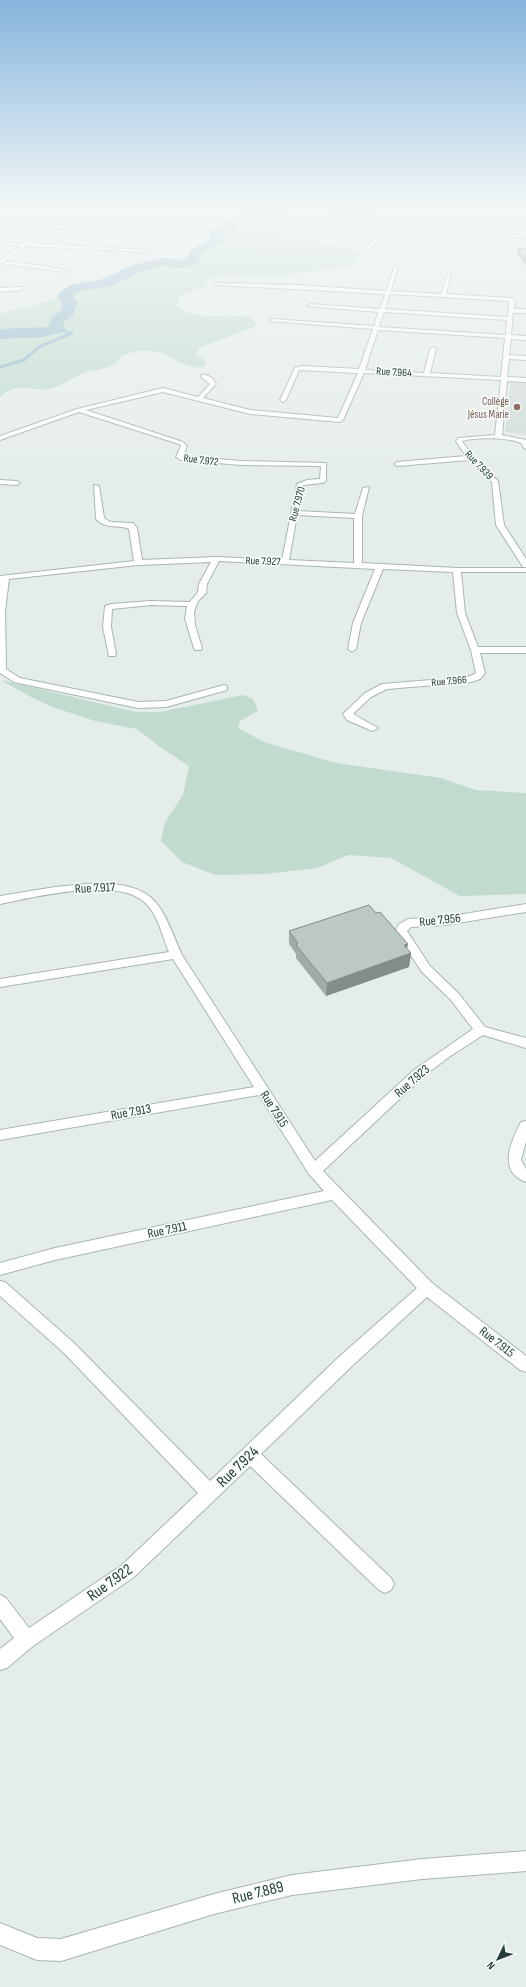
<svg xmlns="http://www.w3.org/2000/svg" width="526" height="1987" font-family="'Sofia Sans Condensed',sans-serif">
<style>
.built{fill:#d4ddda}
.green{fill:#c1dcce}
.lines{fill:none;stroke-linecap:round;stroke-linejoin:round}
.stream{stroke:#93b7cc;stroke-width:3}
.river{fill:#93b7cc;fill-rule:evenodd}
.minor-casing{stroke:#a8b5b3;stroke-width:2}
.minor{fill:#fff;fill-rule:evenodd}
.wall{fill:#a1aca9}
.shaded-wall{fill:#838c8a}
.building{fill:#bbc8c5;stroke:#838c8a}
.education-dot{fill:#8d6e63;stroke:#f6faf8;stroke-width:1.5}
.labels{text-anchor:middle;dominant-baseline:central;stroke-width:3.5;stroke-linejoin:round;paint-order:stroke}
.far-street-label{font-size:11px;fill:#263d3c;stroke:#f6faf8}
.far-education-label{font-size:11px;fill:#785e54;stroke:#f6faf8;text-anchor:end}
.street-label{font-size:13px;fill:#263d3c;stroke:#f6faf8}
.near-street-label{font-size:16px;fill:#263d3c;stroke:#f6faf8}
</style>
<rect width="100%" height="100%" fill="#e5edeb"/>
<!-- built -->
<polygon class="built" points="511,381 526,382 526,435 505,432"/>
<!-- green -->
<g class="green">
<path d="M253,207H379L382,210L381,213L368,222C347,220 300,206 283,217L292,224L277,231L283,236L349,248L363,252L352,266L304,272L284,277L257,278L230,275L208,279L204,287L181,295L176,305C193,326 244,307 257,323L252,328L201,347L196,353L206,361L205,366C190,372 175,358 161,353C148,349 133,351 121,356C119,361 116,364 110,366C102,370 92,370 83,373C71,378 60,388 47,389C27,391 16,382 0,397V314L49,301L104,278L188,256L214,245L228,231L243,221Z"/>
<polygon points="1,680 136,712 160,712 243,695 253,699 258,711 240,721 238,728 264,742 336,763 441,778 476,790 526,793 526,894 460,896 391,858 348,855 317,868 265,874 215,875 182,862 161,841 165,822 183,795 189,766 160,747 137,729 95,721 52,707 29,696"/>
</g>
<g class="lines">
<!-- stream -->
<polyline class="stream" points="0,367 24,360 39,347 72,333 58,329"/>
<!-- river -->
<path class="river" d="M264,207H279L272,212L235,226L236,228L234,231L222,234L226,239L224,242L202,254L197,264L193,266L181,268L161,266L143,271L111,286L80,291L72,296L78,302L74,309V314L65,321L63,325L65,329L63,332L43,337L0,339V329L49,327L48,325L54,315L60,312L63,303L57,297L61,291L71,285L103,279L133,265L161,258L185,260L192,249L211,239L209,236L213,229L221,227C225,217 253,211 264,207Z"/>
<!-- minor casing -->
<g class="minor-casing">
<g id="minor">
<polygon points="175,207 179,207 191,215 89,228 51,228 30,243 144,250 146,252 26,246 4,261 46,266 67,271 65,272 0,263 0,260 21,246 0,244 0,242 24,243 46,228 0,225 0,223 89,226 185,214"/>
<polygon points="523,207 526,207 526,208 524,208"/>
<polygon points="0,210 36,212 38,213 0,212"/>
<polygon points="397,224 526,236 526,238 398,226 380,238 371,248 367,248 376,236"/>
<path d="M396,266L398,267L391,291L441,294L447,275L449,274L451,275L446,294L512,298L515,300L514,309H526V313H513L511,335L526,336V340L511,339L509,355L526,356V360L509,359L507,377L526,378V382L507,381L502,435L526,440V449L524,448L521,443C508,437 476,437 462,441L473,457L498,481L504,525L526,559V567H523L496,525L492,482L469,460L397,466L394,464L397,462L466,456L456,441L458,438L495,435L501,380L364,373L343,420L340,422L250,414L163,392L86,410L183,442L187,446L183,456L241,461L326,463V481L323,483L303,485L298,511L355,514L363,488L369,487L362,516V563L457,568H526V572H461L465,613L478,647H526V653H480L485,673L480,679L472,682L387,689L371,697L353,714L378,728L373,731L370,730L347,720L343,714L365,693L382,684L468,677L476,673L471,650L457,613L453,572L383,569L361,623L356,649L352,652L348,649L353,623L375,569L219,561L207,584L206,593L198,601L194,612L195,625L202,648L201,650H195L194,648L185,619L187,606L151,605L112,609L111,627L116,654L115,656H109L103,627L105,606L111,604L151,601L190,602L198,592L199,584L211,562L138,565L9,579L5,611L6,669L20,678L138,702L166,701L224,685L227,686V690L166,707L138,708L14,682L0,673V576L134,561L129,529C119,524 106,530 96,519L94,485L99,486L104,518L110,522L133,523L137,528L142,560L216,557L282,560L297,484L307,480L320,479L321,466L241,465L181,460L176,457L181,446L179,444L79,412L0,440V436L77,409L163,388L198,397L210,384L201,377V375C208,374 213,378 216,384L203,398L250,410L338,418L358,373L299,370L286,400L283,402L280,400L295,368L302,366L359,369L373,329L269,321L272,319L374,326L378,312L307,306L310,304L380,309L385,294L215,285L218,283L297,285L386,291L394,267ZM390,294L509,301L508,317L385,309ZM384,312L507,320L506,335L379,327ZM378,330L505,338L501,377L430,373L436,349L433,347L430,349L424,373L365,370ZM297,515L354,518V563L289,560Z"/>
<polygon points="23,287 21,290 0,292 0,288"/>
<polygon points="0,480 17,481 20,483 17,485 0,484"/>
<path d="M97,883C158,885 160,904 182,955L315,1161L414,1070L473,1029L451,1000L422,972L395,931L399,924L408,919L445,917L526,904V912L445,925L411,927L407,931L430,966L459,994L485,1027L526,1038V1048L483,1035L449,1057L424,1076L323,1171L432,1283L526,1356V1372L520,1370L427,1297L352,1366L261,1454L391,1578L394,1584L391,1590L385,1593L379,1590L250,1466L134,1577L33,1646L7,1668L0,1670V1649L14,1638L0,1619V1595L6,1598L29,1628L122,1565L198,1493L64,1353L0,1296V1281L5,1282L74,1343L210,1481L340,1356L417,1288L332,1200L55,1260L0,1275V1263L55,1248L324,1191L309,1174L259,1095L0,1140V1130L254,1087L173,959L0,987V979L169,952C162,936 158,913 143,901C114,877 35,897 0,904V896L55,887Z"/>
<path d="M526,1121V1141L521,1160L526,1169V1182C497,1172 511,1141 521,1122Z"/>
<polygon points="526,1851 526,1871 422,1879 292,1895 214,1914 61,1961 37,1960 0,1945 0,1923 37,1938 61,1939 214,1894 292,1875 422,1859"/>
</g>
</g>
<!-- minor -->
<use href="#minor" class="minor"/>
</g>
<!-- wall -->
<g class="wall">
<polygon points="518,248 526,249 526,266 517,254"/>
<polygon points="289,931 411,953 409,967 326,996 296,958 296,954 289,944"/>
</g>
<!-- shaded-wall -->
<polygon class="shaded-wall" points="408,944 406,955 411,953 409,967 326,996 327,983 404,945"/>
<!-- building -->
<g class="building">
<polygon points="518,248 526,249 526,259"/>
<polygon points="369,905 376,913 380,912 408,944 404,945 411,953 327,983 296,945 298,943 289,931"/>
</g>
<!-- sky -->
<linearGradient id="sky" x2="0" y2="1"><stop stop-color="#86b5dd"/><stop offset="0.43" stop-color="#f3f7f6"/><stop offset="1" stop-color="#f3f7f6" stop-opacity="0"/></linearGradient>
<rect width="526" height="485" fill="url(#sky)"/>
<!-- markers -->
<circle class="education-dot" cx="517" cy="407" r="4"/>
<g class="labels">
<!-- far-street labels -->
<g class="far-street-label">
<text transform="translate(394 372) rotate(3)">Rue 7.964</text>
<text transform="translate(201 460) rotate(7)">Rue 7.972</text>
<text transform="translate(479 465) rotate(46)">Rue 7.939</text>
<text transform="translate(297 504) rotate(-75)">Rue 7.970</text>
<text transform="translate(263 561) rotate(2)">Rue 7.927</text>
<text transform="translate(449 681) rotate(-5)">Rue 7.966</text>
</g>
<!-- far-education labels -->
<g class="far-education-label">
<text x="509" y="401">Collège<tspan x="509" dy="13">Jésus Marie</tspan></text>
</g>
<!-- street labels -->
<g class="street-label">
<text transform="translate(95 888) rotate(-3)">Rue 7.917</text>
<text transform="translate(440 920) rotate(-6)">Rue 7.956</text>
<text transform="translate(412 1081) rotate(-41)">Rue 7.923</text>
<text transform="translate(274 1109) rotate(57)">Rue 7.915</text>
<text transform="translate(131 1112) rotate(-10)">Rue 7.913</text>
<text transform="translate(167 1230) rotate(-12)">Rue 7.911</text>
<text transform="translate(497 1342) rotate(38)">Rue 7.915</text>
</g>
<!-- near-street labels -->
<g class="near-street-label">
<text transform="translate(238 1467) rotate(-44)">Rue 7.924</text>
<text transform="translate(110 1583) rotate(-36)">Rue 7.922</text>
<text transform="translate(258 1893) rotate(-14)">Rue 7.889</text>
</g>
</g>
<!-- north arrow -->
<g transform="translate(498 1959) rotate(227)" stroke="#f6faf8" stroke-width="3" paint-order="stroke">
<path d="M0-3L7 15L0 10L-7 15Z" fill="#263d3c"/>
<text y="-6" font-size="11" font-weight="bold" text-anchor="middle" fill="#263d3c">N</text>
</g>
</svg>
